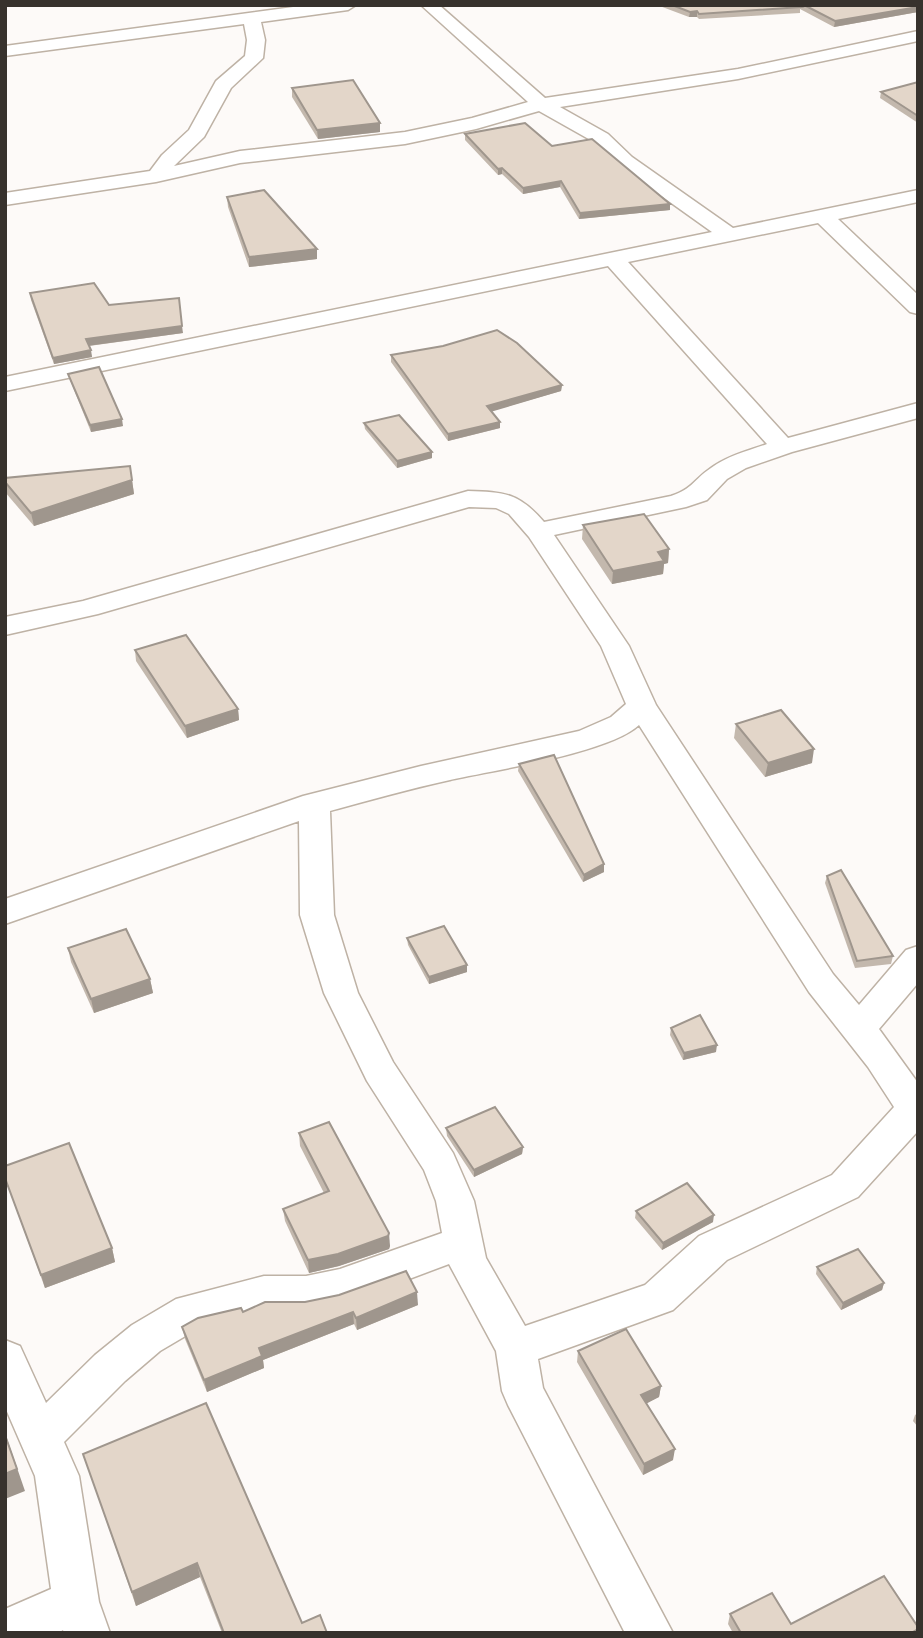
<svg xmlns="http://www.w3.org/2000/svg" width="923" height="1638" font-family="Manrope,sans-serif">
<style>
.lines{fill:none;stroke-linecap:round;stroke-linejoin:round}
.street-casing{stroke:#beb2a5;stroke-width:3}
.street{fill:#fff;fill-rule:evenodd}
.wall{fill:#c3b8ad}
.shaded-wall{fill:#9f968d}
.building{fill:#e3d6c9;stroke:#9f968d;stroke-width:2}
</style>
<rect width="100%" height="100%" fill="#fdfaf8"/>
<g class="lines">
<!-- street casing -->
<g class="street-casing">
<path id="street" d="M308,5H356L348,10L261,22L265,40L263,58L231,88L204,137L174,166L240,151L405,132L472,118L528,102L421,5H439L545,98L738,69L918,31V41L738,79L560,107L608,134L632,157L733,228L918,190V202L838,219L918,295V314L910,312L818,223L628,262L788,438L918,403V418L792,452L746,468L727,479L707,500L686,507L554,535L629,646L656,705L833,974L859,1005L906,950L918,946V983L879,1029L918,1083V1131L858,1197L727,1260L673,1310L538,1359L543,1388L673,1633H625L508,1405L502,1391L496,1351L449,1264L340,1305L306,1312H264L199,1328L160,1351L125,1381L64,1442L79,1476L99,1602L110,1633H64L63,1630L58,1633H5V1609L51,1589L35,1476L5,1407V1340L20,1346L46,1403L95,1355L132,1325L176,1299L264,1276H306L340,1269L442,1233L436,1201L424,1170L367,1081L324,993L300,915L299,821L5,924V899L303,796L421,766L579,731L611,717L626,704L601,646L529,537L509,514L496,508L469,507L98,614L5,635V617L83,601L468,491C505,492 519,493 544,522L671,496C694,488 693,480 711,468C727,456 748,451 767,444L608,266L5,391V377L712,232L618,165L594,142L539,111L476,129L405,144L240,163L156,182L5,205V193L150,171L162,155L189,130L216,81L245,56L247,40L244,24L5,56V46ZM639,725L809,992L868,1067L894,1107L832,1175L699,1236L645,1285L525,1326L486,1258L474,1201L453,1153L393,1062L358,993L334,915L330,811C370,800 409,789 450,780C494,770 609,753 639,725Z"/>
</g>
<!-- street -->
<use href="#street" class="street"/>
</g>
<!-- wall -->
<g class="wall">
<polygon points="657,5 918,5 918,12 834,27 800,9 800,13 699,19 697,17 689,17"/>
<polygon points="918,82 918,123 880,98 881,92"/>
<polygon points="292,88 380,132 318,139 292,97"/>
<polygon points="465,134 552,146 670,210 579,219 560,187 523,194 502,174 498,175 465,140"/>
<polygon points="227,197 317,249 317,259 249,267 228,207"/>
<polygon points="30,293 109,305 183,333 89,346 92,357 54,364 31,300"/>
<polygon points="391,355 562,385 561,391 491,411 500,422 500,428 448,441 391,362"/>
<polygon points="68,374 123,426 91,432 70,380"/>
<polygon points="364,423 432,458 397,468 365,429"/>
<polygon points="5,478 132,480 134,494 34,526 5,492"/>
<polygon points="583,525 669,549 668,563 664,564 663,574 612,584 582,539"/>
<polygon points="135,650 238,709 239,720 187,738 136,661"/>
<polygon points="736,724 812,763 765,777 734,738"/>
<polygon points="519,764 604,872 583,882 518,771"/>
<polygon points="827,876 893,956 891,964 855,968 825,883"/>
<polygon points="407,938 467,965 467,972 429,984 408,945"/>
<polygon points="68,948 150,979 153,993 94,1013 71,962"/>
<polygon points="671,1028 716,1052 683,1060 670,1035"/>
<polygon points="446,1128 523,1147 522,1154 474,1177 447,1136"/>
<polygon points="299,1133 390,1246 389,1249 339,1266 309,1273 285,1221 283,1209 324,1193 300,1146"/>
<polygon points="5,1166 112,1248 115,1262 45,1288 6,1181"/>
<polygon points="636,1211 713,1222 662,1250 635,1218"/>
<polygon points="817,1267 884,1283 882,1290 841,1310 816,1274"/>
<polygon points="418,1305 357,1330 354,1324 263,1360 264,1368 207,1392 185,1339 182,1327 243,1312"/>
<polygon points="578,1351 661,1386 659,1397 646,1403 673,1460 643,1475 577,1362"/>
<polygon points="918,1413 918,1427 913,1421 915,1415"/>
<polygon points="83,1454 302,1623 327,1633 222,1633 200,1577 136,1606"/>
<polygon points="730,1614 791,1624 918,1627 917,1633 733,1633 728,1624"/>
</g>
<!-- shaded-wall -->
<g class="shaded-wall">
<polygon points="918,7 918,12 834,27 835,21"/>
<polygon points="697,11 697,17 689,17 690,12"/>
<polygon points="380,123 380,132 318,139 317,130"/>
<polygon points="502,168 502,174 498,175 498,169"/>
<polygon points="561,181 560,187 523,194 523,188"/>
<polygon points="670,204 670,210 579,219 580,213"/>
<polygon points="317,249 317,259 249,267 249,257"/>
<polygon points="182,326 183,333 87,346 86,339"/>
<polygon points="91,350 92,357 54,364 53,358"/>
<polygon points="562,385 561,391 487,413 487,406"/>
<polygon points="122,419 123,426 91,432 90,425"/>
<polygon points="500,422 500,428 448,441 448,434"/>
<polygon points="432,452 432,458 397,468 397,461"/>
<polygon points="132,480 134,494 34,526 31,513"/>
<polygon points="669,549 668,563 664,564 663,574 612,584 613,571 658,552"/>
<polygon points="238,709 239,720 187,738 185,726"/>
<polygon points="814,749 812,763 765,777 768,763"/>
<polygon points="604,864 604,872 583,882 584,875"/>
<polygon points="467,965 467,972 429,984 429,977"/>
<polygon points="150,979 153,993 94,1013 91,999"/>
<polygon points="717,1045 716,1052 683,1060 684,1053"/>
<polygon points="523,1147 522,1154 474,1177 474,1170"/>
<polygon points="714,1215 713,1222 662,1250 663,1243"/>
<polygon points="389,1233 390,1246 389,1249 339,1266 309,1273 308,1260"/>
<polygon points="112,1248 115,1262 45,1288 41,1275"/>
<polygon points="884,1283 882,1290 841,1310 843,1303"/>
<polygon points="417,1292 418,1305 357,1330 356,1318"/>
<polygon points="353,1312 354,1324 263,1360 264,1368 207,1392 204,1380 259,1348"/>
<polygon points="661,1386 659,1397 640,1407 641,1395"/>
<polygon points="5,1433 25,1491 5,1499"/>
<polygon points="675,1449 673,1460 643,1475 644,1464"/>
<polygon points="197,1563 200,1577 136,1606 132,1592"/>
</g>
<!-- building -->
<g class="building">
<polygon points="672,5 797,5 801,7 699,14 697,11 690,12"/>
<polygon points="804,5 918,5 918,7 835,21"/>
<polygon points="353,80 380,123 317,130 292,88"/>
<polygon points="918,82 918,116 881,92"/>
<polygon points="525,123 552,146 592,139 670,204 580,213 561,181 523,188 502,168 498,169 465,134"/>
<polygon points="264,190 317,249 249,257 227,197"/>
<polygon points="94,283 109,305 179,298 182,326 86,339 91,350 53,358 30,293"/>
<polygon points="497,330 517,343 562,385 487,406 500,422 448,434 391,355 443,346"/>
<polygon points="99,367 122,419 90,425 68,374"/>
<polygon points="399,415 432,452 397,461 364,423"/>
<polygon points="130,466 132,480 31,513 5,482 5,478"/>
<polygon points="644,514 669,549 658,552 664,561 613,571 583,525"/>
<polygon points="186,635 238,709 185,726 135,650"/>
<polygon points="781,710 814,749 768,763 736,724"/>
<polygon points="554,755 604,864 584,875 519,764"/>
<polygon points="841,870 893,956 857,961 827,876"/>
<polygon points="444,926 467,965 429,977 407,938"/>
<polygon points="126,929 150,979 91,999 68,948"/>
<polygon points="700,1015 717,1045 684,1053 671,1028"/>
<polygon points="495,1107 523,1147 474,1170 446,1128"/>
<polygon points="329,1122 389,1233 388,1236 338,1254 308,1260 283,1209 329,1191 299,1133"/>
<polygon points="69,1143 112,1248 41,1275 5,1178 5,1166"/>
<polygon points="687,1183 714,1215 663,1243 636,1211"/>
<polygon points="858,1249 884,1283 843,1303 817,1267"/>
<polygon points="406,1271 417,1292 356,1318 353,1312 259,1348 262,1356 204,1380 182,1327 198,1318 241,1308 243,1312 265,1302 305,1302 339,1295"/>
<polygon points="626,1329 661,1386 641,1395 675,1449 644,1464 578,1351"/>
<polygon points="206,1403 302,1623 320,1615 327,1633 224,1633 197,1563 132,1592 83,1454"/>
<polygon points="5,1435 17,1469 5,1474"/>
<polygon points="884,1576 918,1627 918,1629 911,1633 741,1633 730,1614 772,1593 791,1624"/>
</g>
<!-- border -->
<rect width="923" height="1638" fill="none" stroke="#37322d" stroke-width="14"/>
</svg>
